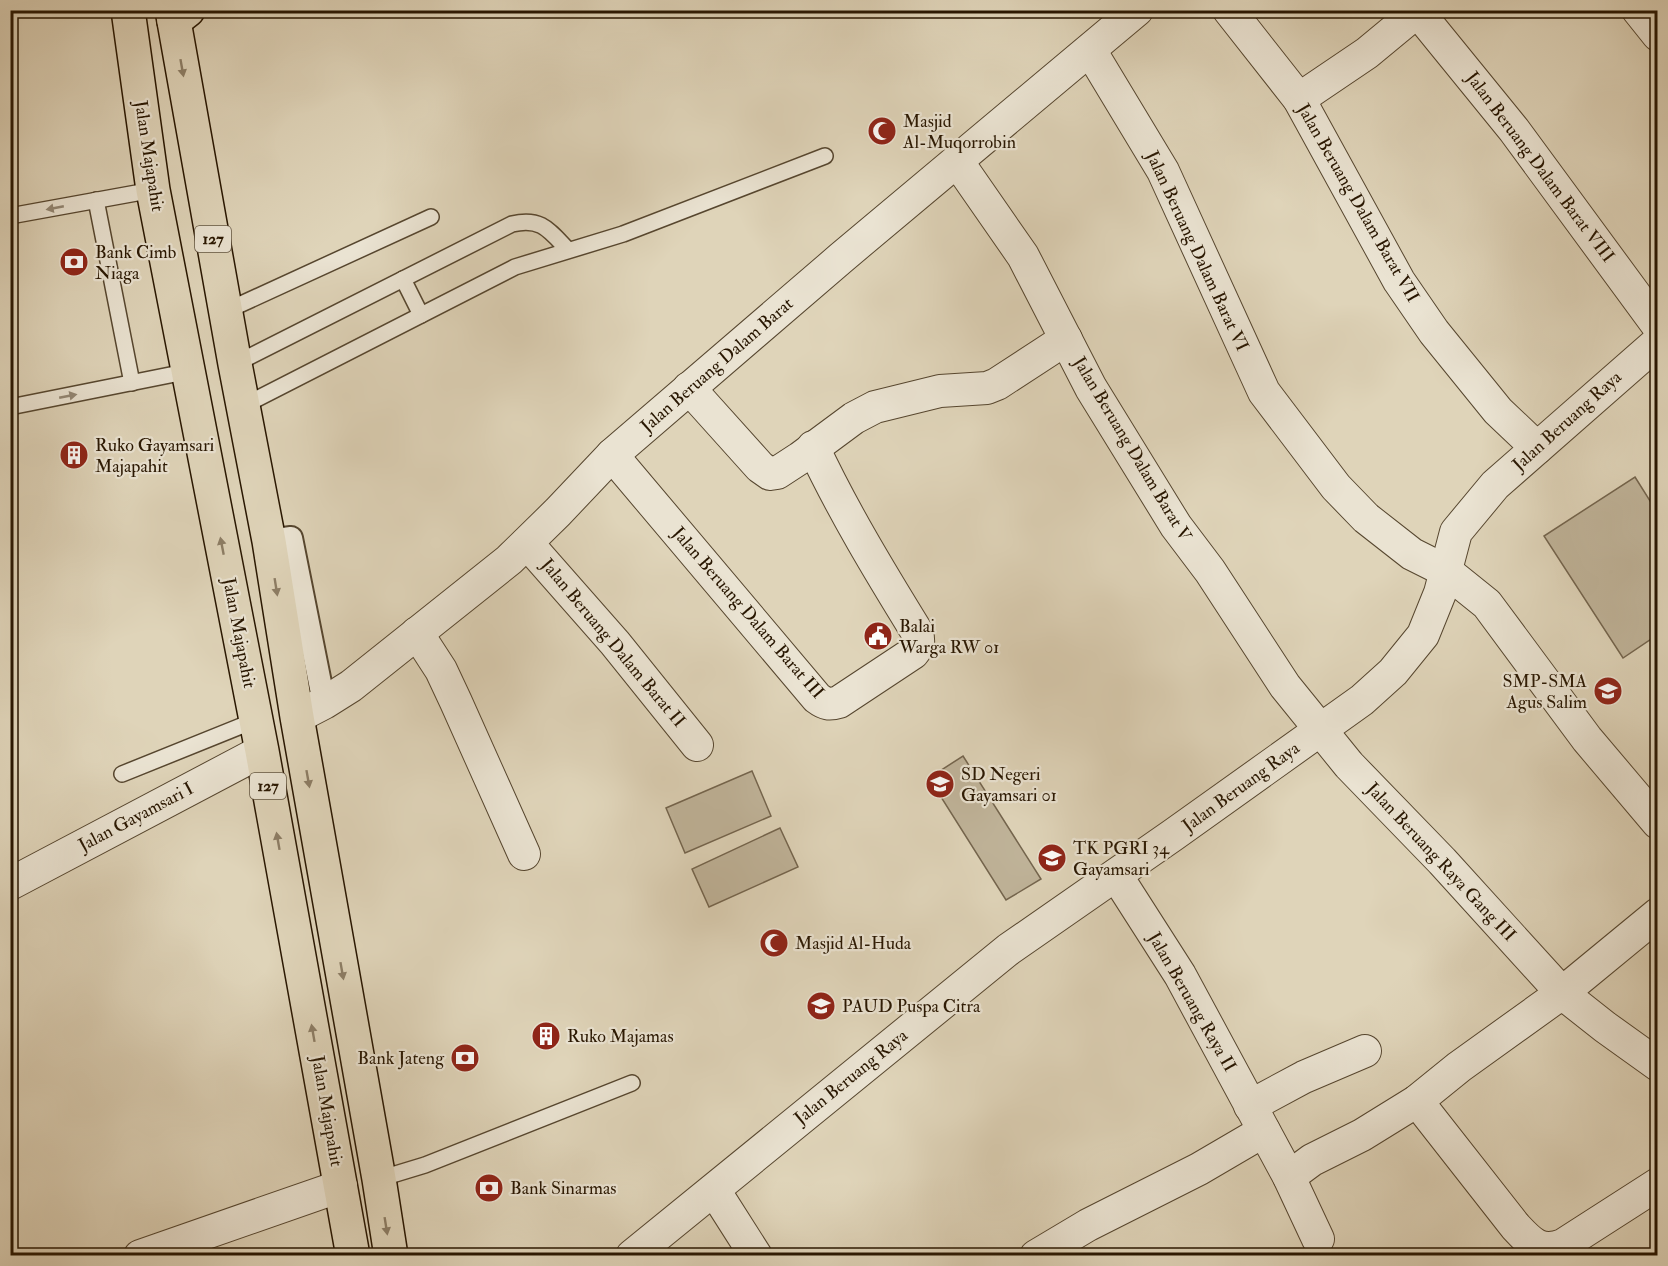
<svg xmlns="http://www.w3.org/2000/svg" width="1668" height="1266" font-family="'IM FELL Double Pica',serif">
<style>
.green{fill:#c0b49a;stroke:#74654e;stroke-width:1.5}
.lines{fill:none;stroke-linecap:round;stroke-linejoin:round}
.service-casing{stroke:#56462f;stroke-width:18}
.pedestrian-casing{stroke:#56462f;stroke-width:26}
.minor-casing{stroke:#56462f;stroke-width:34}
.primary-casing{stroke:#281601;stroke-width:36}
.motorway-casing{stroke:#281601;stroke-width:36}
.service{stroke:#eae3d2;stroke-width:15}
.pedestrian{stroke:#eae3d2;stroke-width:22}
.minor{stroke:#eae3d2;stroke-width:32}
.primary{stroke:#dfd4b9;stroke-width:33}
.motorway{stroke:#dfd4b9;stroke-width:33}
.oneway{fill:#8d7e66}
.oneway2{fill:#938774}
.labels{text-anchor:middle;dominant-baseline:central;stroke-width:4.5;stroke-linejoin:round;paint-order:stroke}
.shield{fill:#eae3d2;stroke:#625440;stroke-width:1.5}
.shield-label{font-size:16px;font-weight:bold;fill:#281601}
.poi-label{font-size:18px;fill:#281601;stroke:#eae3d2;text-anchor:start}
.street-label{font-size:18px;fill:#281601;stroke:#eae3d2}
</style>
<rect width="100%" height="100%" fill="#dfd4b9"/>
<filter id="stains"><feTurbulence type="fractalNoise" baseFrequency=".00333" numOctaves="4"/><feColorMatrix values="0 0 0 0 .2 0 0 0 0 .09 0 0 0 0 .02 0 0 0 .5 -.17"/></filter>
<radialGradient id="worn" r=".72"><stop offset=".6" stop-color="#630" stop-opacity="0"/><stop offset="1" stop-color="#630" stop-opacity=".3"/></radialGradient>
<!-- green -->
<g class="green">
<polygon points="1635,477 1657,512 1657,635 1623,658 1544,536"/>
<polygon points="963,756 1041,879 1006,900 929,778"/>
<polygon points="752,771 771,816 685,853 666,808"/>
<polygon points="780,828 798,867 709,907 692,869"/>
</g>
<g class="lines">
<!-- service casing -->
<g class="service-casing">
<g id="service">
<polyline points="96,200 132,383"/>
<polyline points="10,216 153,190"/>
<polyline points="403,279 421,315"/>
<polyline points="226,311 431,217"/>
<path d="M235,364L512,224C541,217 549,230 568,250"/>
<polyline points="243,406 515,267 623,234 825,156"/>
<polyline points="10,407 190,371"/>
<polyline points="122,774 256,720"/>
<polyline points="379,1179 425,1165 632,1083"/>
</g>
</g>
<!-- pedestrian casing -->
<g class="pedestrian-casing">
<polyline id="pedestrian" points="269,541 291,538 324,703"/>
</g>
<!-- minor casing -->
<g class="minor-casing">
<g id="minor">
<polyline points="1229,10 1299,99 1399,281 1434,332 1498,411 1537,448"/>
<polyline points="1638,10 1658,35"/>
<polyline points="1418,12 1514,130 1658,326"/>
<polyline points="1090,50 1163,171 1264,392 1336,487 1366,518 1412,554 1446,571 1487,604 1587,739 1658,823"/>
<polyline points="1299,99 1367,53 1419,10"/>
<polyline points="957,161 1023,256 1091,388 1176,526 1210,571 1285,686 1349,765 1442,861 1562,993 1658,914"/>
<polyline points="689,388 760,467 770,474 777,473 800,458 854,418 875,407 940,391 987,388 997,384 1066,339"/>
<path d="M612,455L817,698C825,704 829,705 839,702L913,653C919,646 919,641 917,632C880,572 843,511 813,447"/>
<polyline points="527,543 615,643 697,745"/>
<polyline points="417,633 441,670 456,702 524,854"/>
<polyline points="297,717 324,703 351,686 509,560 558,512 612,455 841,258 1137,10"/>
<polyline points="1116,875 1180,975 1289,1177 1318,1239"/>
<polyline points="10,884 262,751"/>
<path d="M1417,1101L1515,1226C1530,1242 1540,1254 1563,1245L1658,1184"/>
<polyline points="1250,1106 1304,1077 1365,1051"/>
<polyline points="1289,1177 1312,1160 1362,1135 1417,1101 1459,1067 1562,993 1605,1027 1658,1065"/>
<polyline points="714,1190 756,1256"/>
<polyline points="140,1256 341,1186"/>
<polyline points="632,1256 1009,949 1173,835 1362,700 1393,672 1423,635 1440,593 1456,532 1495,485 1658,342"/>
<polyline points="1036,1256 1088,1225 1199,1169 1264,1131"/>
</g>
</g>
<!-- primary casing -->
<g class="primary-casing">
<g id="primary">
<polyline points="128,10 153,190 262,751 353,1256"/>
<polyline points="172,10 235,364 269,541 297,717 379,1179 391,1256"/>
</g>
</g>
<!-- motorway casing -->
<g class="motorway-casing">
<polyline id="motorway" points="174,21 188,10"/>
</g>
<!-- service -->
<use href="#service" class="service"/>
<!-- pedestrian -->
<use href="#pedestrian" class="pedestrian"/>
<!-- minor -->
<use href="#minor" class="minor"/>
<!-- primary -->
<use href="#primary" class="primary"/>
<!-- motorway -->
<use href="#motorway" class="motorway"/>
</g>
<!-- one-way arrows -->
<defs><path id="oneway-solid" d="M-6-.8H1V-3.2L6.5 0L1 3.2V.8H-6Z" transform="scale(1.5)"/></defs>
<g class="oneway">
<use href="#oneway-solid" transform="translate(182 68) rotate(80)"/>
<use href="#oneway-solid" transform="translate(222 546) rotate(-101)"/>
<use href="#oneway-solid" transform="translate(276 587) rotate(81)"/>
<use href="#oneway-solid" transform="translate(308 779) rotate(80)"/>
<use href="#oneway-solid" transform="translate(278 841) rotate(-100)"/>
<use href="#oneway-solid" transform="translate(342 971) rotate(80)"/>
<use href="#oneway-solid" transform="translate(313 1033) rotate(-100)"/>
<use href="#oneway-solid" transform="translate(386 1226) rotate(81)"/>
</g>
<g class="oneway2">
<use href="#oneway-solid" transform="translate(55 208) rotate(169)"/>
<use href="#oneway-solid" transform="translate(68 396) rotate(-11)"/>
</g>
<!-- icons -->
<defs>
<g id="mosque-disc" transform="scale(1.5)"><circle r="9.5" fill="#8f2418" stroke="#eae3d2"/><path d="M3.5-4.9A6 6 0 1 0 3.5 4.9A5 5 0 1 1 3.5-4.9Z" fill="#fff"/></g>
<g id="bank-disc" transform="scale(1.5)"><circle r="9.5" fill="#8f2418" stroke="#eae3d2"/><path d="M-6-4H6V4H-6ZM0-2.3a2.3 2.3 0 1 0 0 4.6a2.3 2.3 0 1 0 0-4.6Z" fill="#fff"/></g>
<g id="building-disc" transform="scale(1.5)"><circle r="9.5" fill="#8f2418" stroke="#eae3d2"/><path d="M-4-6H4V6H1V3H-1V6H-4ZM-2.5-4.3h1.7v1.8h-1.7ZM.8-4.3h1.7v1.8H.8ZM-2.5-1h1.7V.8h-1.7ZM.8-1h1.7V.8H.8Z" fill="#fff"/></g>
<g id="civic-disc" transform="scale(1.5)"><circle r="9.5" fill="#8f2418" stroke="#eae3d2"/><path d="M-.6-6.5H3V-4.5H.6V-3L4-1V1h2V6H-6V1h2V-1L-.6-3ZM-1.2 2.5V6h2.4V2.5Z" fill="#fff"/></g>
<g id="school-disc" transform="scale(1.5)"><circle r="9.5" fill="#8f2418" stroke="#eae3d2"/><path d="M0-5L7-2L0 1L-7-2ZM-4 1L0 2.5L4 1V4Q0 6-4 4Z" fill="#fff"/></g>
</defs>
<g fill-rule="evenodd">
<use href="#mosque-disc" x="882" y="131"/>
<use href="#bank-disc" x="74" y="262"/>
<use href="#building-disc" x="74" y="455"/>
<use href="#civic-disc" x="878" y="636"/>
<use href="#school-disc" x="1608" y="691"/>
<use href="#school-disc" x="940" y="784"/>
<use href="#school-disc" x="1052" y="858"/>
<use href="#mosque-disc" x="774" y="943"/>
<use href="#school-disc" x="821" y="1006"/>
<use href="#building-disc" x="546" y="1036"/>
<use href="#bank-disc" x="465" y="1058"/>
<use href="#bank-disc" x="489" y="1188"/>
</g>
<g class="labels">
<!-- shield labels -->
<g class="shield">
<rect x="195" y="226" width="36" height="26" rx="4.5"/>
<rect x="250" y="773" width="36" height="26" rx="4.5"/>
</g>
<g class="shield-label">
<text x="213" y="239">127</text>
<text x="268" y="786">127</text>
</g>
<!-- poi labels -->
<g class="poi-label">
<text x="903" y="121">Masjid<tspan x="903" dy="21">Al-Muqorrobin</tspan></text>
<text x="95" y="252">Bank Cimb<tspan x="95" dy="21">Niaga</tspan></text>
<text x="95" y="445">Ruko Gayamsari<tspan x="95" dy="21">Majapahit</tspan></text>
<text x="899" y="626">Balai<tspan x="899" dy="21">Warga RW 01</tspan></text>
<text x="1587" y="681" text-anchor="end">SMP-SMA<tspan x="1587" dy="21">Agus Salim</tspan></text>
<text x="961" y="774">SD Negeri<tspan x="961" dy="21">Gayamsari 01</tspan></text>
<text x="1073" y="848">TK PGRI 34<tspan x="1073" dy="21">Gayamsari</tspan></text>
<text x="795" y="943">Masjid Al-Huda</text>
<text x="842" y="1006">PAUD Puspa Citra</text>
<text x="567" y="1036">Ruko Majamas</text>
<text x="444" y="1058" text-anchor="end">Bank Jateng</text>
<text x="510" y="1188">Bank Sinarmas</text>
</g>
<!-- street labels -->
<g class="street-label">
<text transform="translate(149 156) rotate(81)">Jalan Majapahit</text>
<text transform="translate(1540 167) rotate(53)">Jalan Beruang Dalam Barat VIII</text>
<text transform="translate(1358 203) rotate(60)">Jalan Beruang Dalam Barat VII</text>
<text transform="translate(1197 251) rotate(65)">Jalan Beruang Dalam Barat VI</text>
<text transform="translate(717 365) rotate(-41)">Jalan Beruang Dalam Barat</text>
<text transform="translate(1567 421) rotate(-42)">Jalan Beruang Raya</text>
<text transform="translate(1132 449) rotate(59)">Jalan Beruang Dalam Barat V</text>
<text transform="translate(748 613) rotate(49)">Jalan Beruang Dalam Barat III</text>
<text transform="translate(239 633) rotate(79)">Jalan Majapahit</text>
<text transform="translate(613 643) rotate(50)">Jalan Beruang Dalam Barat II</text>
<text transform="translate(1241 787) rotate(-36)">Jalan Beruang Raya</text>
<text transform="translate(136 817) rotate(-28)">Jalan Gayamsari I</text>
<text transform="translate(1441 862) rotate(47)">Jalan Beruang Raya Gang III</text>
<text transform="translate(1192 1002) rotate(60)">Jalan Beruang Raya II</text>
<text transform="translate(851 1077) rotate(-39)">Jalan Beruang Raya</text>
<text transform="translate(327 1111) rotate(80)">Jalan Majapahit</text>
</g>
</g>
<!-- margin -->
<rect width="1668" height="1266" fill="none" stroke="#dfd4b9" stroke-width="36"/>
<rect x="12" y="12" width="1644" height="1242" fill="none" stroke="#281601" stroke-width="3"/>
<rect x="18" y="18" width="1632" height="1230" fill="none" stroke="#281601" stroke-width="1.5"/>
<rect width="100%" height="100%" filter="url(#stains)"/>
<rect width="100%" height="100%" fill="url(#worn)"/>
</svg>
